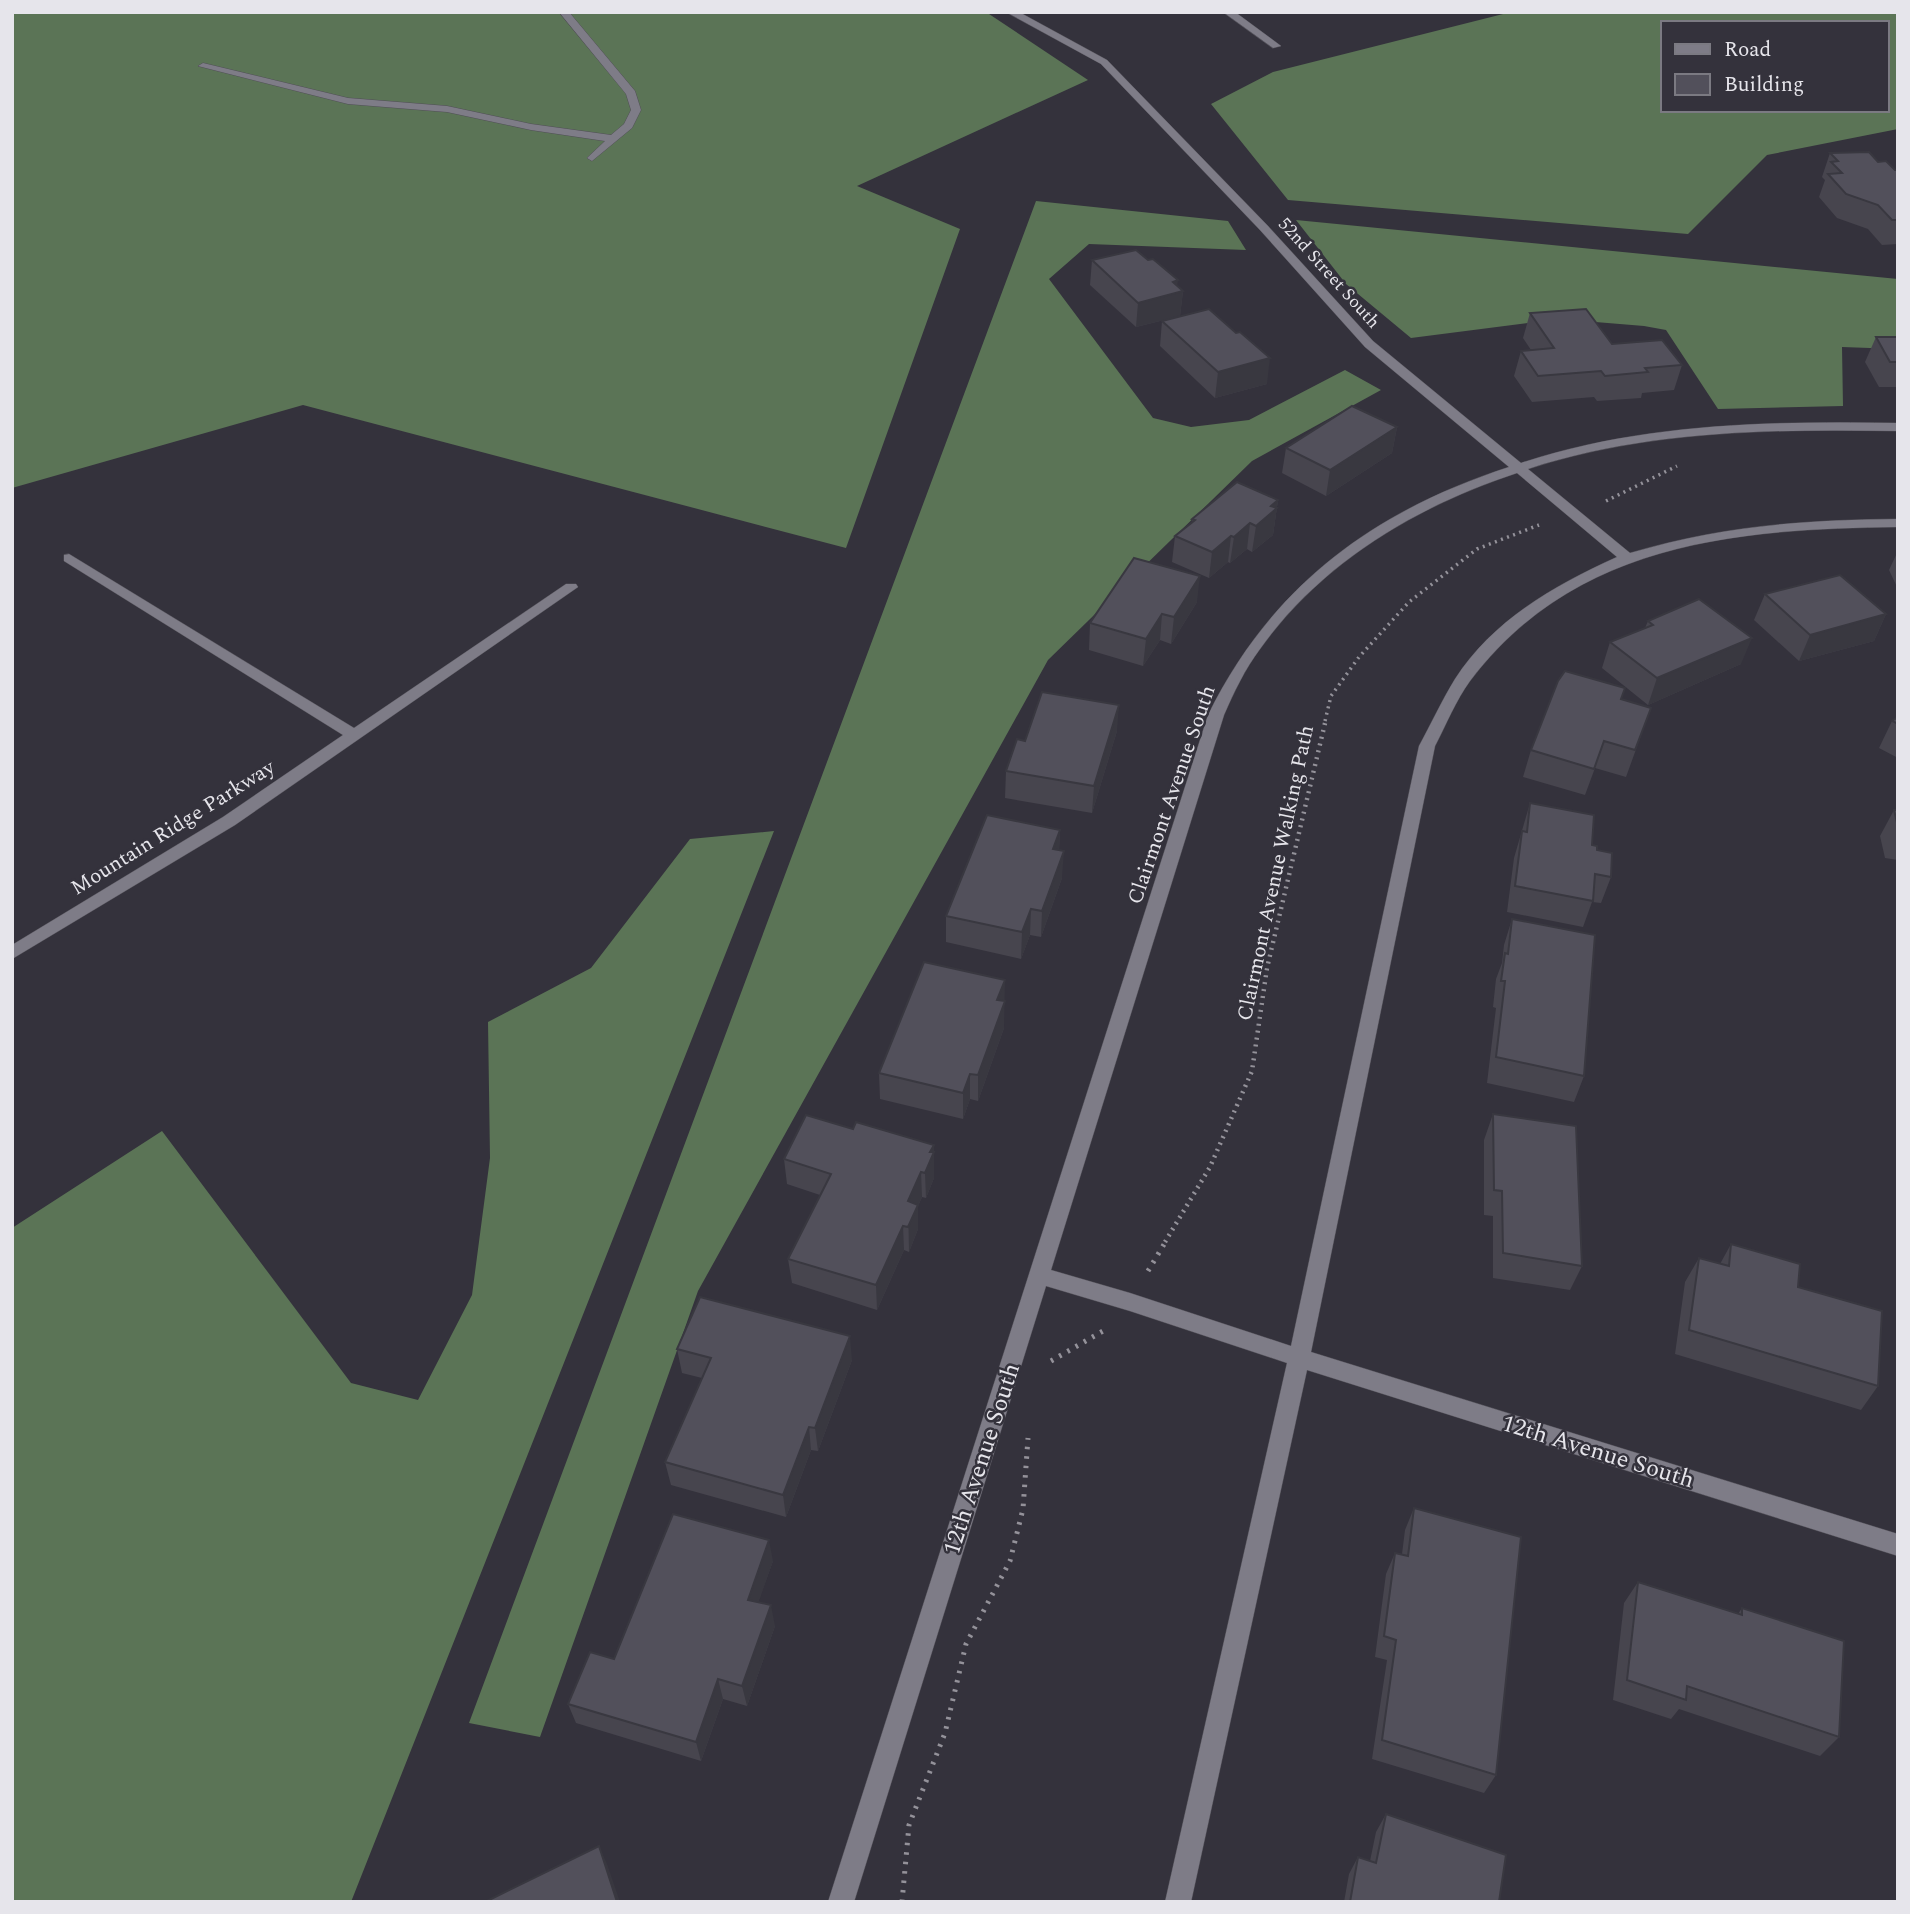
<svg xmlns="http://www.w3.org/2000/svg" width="1910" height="1914" font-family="Spectral,serif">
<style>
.forest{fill:#5b7456;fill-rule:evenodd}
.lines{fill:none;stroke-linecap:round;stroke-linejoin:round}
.minor-casing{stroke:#514f57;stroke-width:1}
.path-far2{stroke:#94929a;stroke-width:3.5;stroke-dasharray:2 4.5;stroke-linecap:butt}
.path-far1{stroke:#94929a;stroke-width:4.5;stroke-dasharray:2 5;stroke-linecap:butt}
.path{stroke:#94929a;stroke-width:5;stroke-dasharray:2.5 7;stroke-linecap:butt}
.minor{fill:#7e7c87;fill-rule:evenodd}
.wall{fill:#47454e}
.shaded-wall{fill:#393840}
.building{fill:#52505b;stroke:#393840;stroke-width:2}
.labels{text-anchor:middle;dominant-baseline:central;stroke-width:5;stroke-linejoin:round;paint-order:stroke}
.far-street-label{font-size:18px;fill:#e6e5eb;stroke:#34323c}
.street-label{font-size:21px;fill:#e6e5eb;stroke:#34323c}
.near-street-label{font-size:24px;fill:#e6e5eb;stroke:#34323c}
</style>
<rect width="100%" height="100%" fill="#34323c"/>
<!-- forest -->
<g class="forest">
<polygon points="12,12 986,12 1088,80 857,186 960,229 846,548 303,405 12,488"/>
<path d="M1511,12H1898V129L1767,155L1688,234L1288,200L1211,104L1273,72ZM1663,23H1887V110H1663Z"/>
<polygon points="1036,201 1228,221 1246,250 1089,244 1049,279 1153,418 1191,427 1249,420 1345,370 1381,390 1252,461 1048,660 698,1291 540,1737 469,1723"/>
<polygon points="1296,220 1898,279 1898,349 1842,347 1843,406 1718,409 1666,330 1644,326 1559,319 1411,338 1346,284"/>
<polygon points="774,831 351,1902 12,1902 12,1228 162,1131 351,1383 418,1400 472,1295 490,1158 488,1022 591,968 690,839"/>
</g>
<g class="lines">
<!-- minor casing -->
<g class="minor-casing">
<g id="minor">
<polygon points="559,12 569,12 635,91 641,110 632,128 592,161 587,158 605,141 531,130 447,112 348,104 198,66 203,63 348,98 447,106 531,124 611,135 624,124 631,110 626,94"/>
<path d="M1006,12H1019L1107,60L1268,226L1373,341L1521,463C1642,423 1772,421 1898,423V431C1774,429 1647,430 1528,469L1630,553C1722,526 1802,520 1898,519V527C1737,529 1575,542 1470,681C1456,700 1446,725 1435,746L1311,1352L1898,1534V1556L1307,1370L1191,1902H1165L1287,1363L1130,1311L1046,1286L854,1902H828L1208,715C1272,585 1374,511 1509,467L1365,347L1260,230L1101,64ZM1517,473L1617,557C1555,585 1493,620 1455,679C1442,700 1431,724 1419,746L1291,1346L1130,1293L1051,1270L1224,715C1234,692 1245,669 1260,649C1322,562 1417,506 1517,473Z"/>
<polygon points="1223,12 1235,12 1281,46 1273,48"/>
<polygon points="69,554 354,728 566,584 576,584 578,587 235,825 12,959 12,945 223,817 343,735 64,561 64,555"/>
</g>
</g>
<!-- path-far2 -->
<g class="path-far2">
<polyline points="1606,501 1677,466"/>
<polyline points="1325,721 1331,696 1359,657 1409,602 1477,549 1539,525"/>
</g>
<!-- path-far1 -->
<polyline class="path-far1" points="1165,1242 1210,1167 1252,1071 1267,968 1326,719"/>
<!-- path -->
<g class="path">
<polyline points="1148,1271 1166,1241"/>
<polyline points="1051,1361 1103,1331"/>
<polyline points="902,1902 909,1825 945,1733 966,1644 1010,1561 1023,1509 1028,1438"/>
</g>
<!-- minor -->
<use href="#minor" class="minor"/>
</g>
<!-- wall -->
<g class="wall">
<polygon points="1830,153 1878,162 1895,170 1898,170 1898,244 1882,245 1868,229 1837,218 1819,197 1825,180 1822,177"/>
<polygon points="1092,260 1177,286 1183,291 1180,316 1136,327 1090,285"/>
<polygon points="1530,313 1612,344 1682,365 1674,390 1642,393 1641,398 1597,401 1594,397 1532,402 1514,376 1521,351 1531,350 1523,338"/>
<polygon points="1162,321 1267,384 1215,398 1160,346"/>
<polygon points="1876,337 1898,337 1898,387 1879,387 1865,362"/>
<polygon points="1397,427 1392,453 1326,496 1282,473 1286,448"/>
<polygon points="1278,500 1273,535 1252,552 1247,549 1230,563 1228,562 1209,578 1172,562 1175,536 1192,522 1192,519"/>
<polygon points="1898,551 1898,589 1889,570"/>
<polygon points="1765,594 1886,614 1874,641 1799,661 1754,620"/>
<polygon points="1197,602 1171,644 1160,640 1143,666 1089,650 1090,623"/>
<polygon points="1648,621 1741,664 1648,705 1602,668 1610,642 1645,628"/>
<polygon points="1621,699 1651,708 1626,777 1595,768 1585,795 1523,777 1531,750"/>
<polygon points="1898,717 1898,758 1879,748 1892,721"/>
<polygon points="1117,731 1092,813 1005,798 1006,771 1025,741"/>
<polygon points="1530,803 1592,845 1597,850 1611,877 1601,903 1592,902 1583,927 1507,912 1514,858"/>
<polygon points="1894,810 1898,810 1898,860 1885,858 1880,836"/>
<polygon points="1060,830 1059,850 1062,878 1041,937 1030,935 1021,959 946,942 946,916"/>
<polygon points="1512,919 1584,1076 1574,1102 1487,1083 1496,1008 1493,1007 1496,979 1502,963 1504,945"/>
<polygon points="1004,1001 1004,1028 978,1101 970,1099 963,1119 880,1099 879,1073"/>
<polygon points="1493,1114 1582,1266 1570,1290 1493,1278 1493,1216 1484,1215 1484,1140"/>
<polygon points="934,1145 934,1178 926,1198 922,1197 918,1206 918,1229 909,1252 904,1250 877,1310 792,1283 788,1259 820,1195 787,1184 784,1159"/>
<polygon points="1731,1244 1798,1287 1878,1386 1861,1410 1675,1354 1685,1282 1699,1258 1720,1264"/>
<polygon points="677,1349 852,1360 818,1451 811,1450 786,1517 671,1485 665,1462 702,1378 682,1373"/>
<polygon points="1414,1508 1496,1775 1484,1793 1372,1759 1387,1660 1375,1657 1386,1574 1395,1553 1402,1554 1405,1530"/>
<polygon points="773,1561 758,1602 775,1626 747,1706 723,1699 701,1761 576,1723 568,1704 614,1659"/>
<polygon points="1638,1582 1738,1614 1742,1608 1839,1737 1820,1756 1679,1709 1671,1719 1613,1700 1624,1603"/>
<polygon points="1386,1814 1499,1902 1344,1902 1349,1874 1358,1857 1370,1861 1376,1832"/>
</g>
<!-- shaded-wall -->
<g class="shaded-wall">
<polygon points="1178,280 1176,293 1183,291 1180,316 1136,327 1138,303 1173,282"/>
<polygon points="1270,358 1267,384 1215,398 1218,372"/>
<polygon points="1397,427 1392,453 1326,496 1330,470"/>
<polygon points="1278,500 1273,535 1252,552 1256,526 1271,506"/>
<polygon points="1250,523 1247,549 1230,563 1234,537"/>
<polygon points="1231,536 1228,562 1209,578 1212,552"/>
<polygon points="1200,576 1197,602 1171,644 1174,617"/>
<polygon points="1162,614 1160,640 1143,666 1146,639"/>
<polygon points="1886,614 1874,641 1799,661 1810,635"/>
<polygon points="1752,638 1741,664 1648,705 1657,678"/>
<polygon points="1119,705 1117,731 1092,813 1094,786"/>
<polygon points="1060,830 1059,857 1053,849"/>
<polygon points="1064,851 1062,878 1041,937 1042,911"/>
<polygon points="1031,909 1030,935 1021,959 1022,932"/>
<polygon points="1005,980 1004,1028 978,1101 978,1075 997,1000"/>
<polygon points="970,1074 970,1099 963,1119 963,1093"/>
<polygon points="934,1145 934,1178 926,1198 925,1173 930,1152"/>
<polygon points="921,1172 922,1197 918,1206 918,1229 909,1252 908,1201"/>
<polygon points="903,1226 904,1250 877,1310 876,1285"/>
<polygon points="850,1336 852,1360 818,1451 815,1428"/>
<polygon points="809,1427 811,1450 786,1517 783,1495"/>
<polygon points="769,1540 773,1561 752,1621 748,1600"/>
<polygon points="771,1605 775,1626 747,1706 742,1686"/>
<polygon points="718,1679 723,1699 701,1761 696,1742"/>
<polygon points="599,1846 607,1864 620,1902 617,1902"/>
</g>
<!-- building -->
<g class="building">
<polygon points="1869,152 1878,162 1886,161 1895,170 1898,170 1898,220 1892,220 1878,205 1846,194 1828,174 1842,173 1831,162 1838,161 1830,153"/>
<polygon points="1136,250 1148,260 1153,259 1178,280 1173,282 1183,291 1138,303 1092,260"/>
<polygon points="1209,309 1236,333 1240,332 1270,358 1218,372 1162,321"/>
<polygon points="1586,309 1612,344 1662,340 1682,365 1645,368 1648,372 1605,376 1601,371 1538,376 1521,351 1554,348 1530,313"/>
<polygon points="1876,337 1898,337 1898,362 1890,362"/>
<polygon points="1352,406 1397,427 1330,470 1286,448"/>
<polygon points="1237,482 1278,500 1271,506 1277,508 1256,526 1250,523 1234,537 1231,536 1212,552 1175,536 1195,520 1192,519"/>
<polygon points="1134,558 1200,576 1174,617 1162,614 1146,639 1090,623"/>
<polygon points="1840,575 1886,614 1810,635 1765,594"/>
<polygon points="1699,599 1752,638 1657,678 1610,642 1653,625 1648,621"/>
<polygon points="1565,671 1625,688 1621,699 1651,708 1635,750 1604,741 1594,769 1531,750 1558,681"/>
<polygon points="1042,692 1119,705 1094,786 1006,771 1017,739 1025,741"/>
<polygon points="1898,717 1898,724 1892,721"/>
<polygon points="1530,803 1594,815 1592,845 1597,846 1597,850 1612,853 1611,877 1595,874 1593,901 1515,886 1522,831 1527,832"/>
<polygon points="1894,810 1898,810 1898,827"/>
<polygon points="987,815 1060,830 1053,849 1064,851 1042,911 1031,909 1022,932 946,916"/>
<polygon points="1512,919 1595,935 1584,1076 1496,1057 1505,981 1501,981 1505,953 1508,954"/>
<polygon points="924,962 1005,980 997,1000 1005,1001 978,1075 970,1074 963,1093 879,1073"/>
<polygon points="1493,1114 1576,1126 1582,1266 1503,1253 1502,1191 1494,1190"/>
<polygon points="806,1115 853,1129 856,1122 934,1145 930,1152 934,1152 925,1173 921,1172 908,1201 918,1205 908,1227 903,1226 876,1285 788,1259 831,1174 784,1159"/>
<polygon points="1731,1244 1800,1264 1798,1287 1882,1311 1878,1386 1689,1330 1699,1258 1729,1266"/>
<polygon points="700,1297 850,1336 815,1428 809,1427 783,1495 665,1462 711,1358 677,1349"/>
<polygon points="1414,1508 1521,1537 1496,1775 1382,1740 1396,1640 1384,1636 1395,1553 1408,1556"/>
<polygon points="673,1514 769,1540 748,1600 771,1605 742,1686 718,1679 696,1742 568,1704 590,1652 614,1659"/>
<polygon points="1638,1582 1742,1615 1742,1608 1844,1641 1839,1737 1687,1686 1686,1700 1627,1680"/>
<polygon points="1386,1814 1506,1855 1499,1902 1350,1902 1358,1857 1376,1863"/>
<polygon points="599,1846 617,1902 485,1902"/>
</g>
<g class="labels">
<!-- far-street labels -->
<g class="far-street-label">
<text transform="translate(1329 273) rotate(48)">52nd Street South</text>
</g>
<!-- street labels -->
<g class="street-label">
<text transform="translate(1172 795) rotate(-71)">Clairmont Avenue South</text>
<text transform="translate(173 828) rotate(-32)">Mountain Ridge Parkway</text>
<text transform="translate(1276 873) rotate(-78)">Clairmont Avenue Walking Path</text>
</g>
<!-- near-street labels -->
<g class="near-street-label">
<text transform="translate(1598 1452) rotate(17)">12th Avenue South</text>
<text transform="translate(982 1459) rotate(-72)">12th Avenue South</text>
</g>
</g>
<!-- border -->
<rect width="1910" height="1914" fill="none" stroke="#e6e5eb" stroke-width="28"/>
<!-- legend -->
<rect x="1661" y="21" width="228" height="91" fill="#34323c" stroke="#7b7a82" stroke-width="2"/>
<rect x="1675" y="44" width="35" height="10" fill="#7e7c87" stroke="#7b7a82" stroke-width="2"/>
<text x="1724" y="56" font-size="21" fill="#e6e5eb">Road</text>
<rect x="1675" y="74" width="35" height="21" fill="#52505b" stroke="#7b7a82" stroke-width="2"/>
<text x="1724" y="91" font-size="21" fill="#e6e5eb">Building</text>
</svg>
